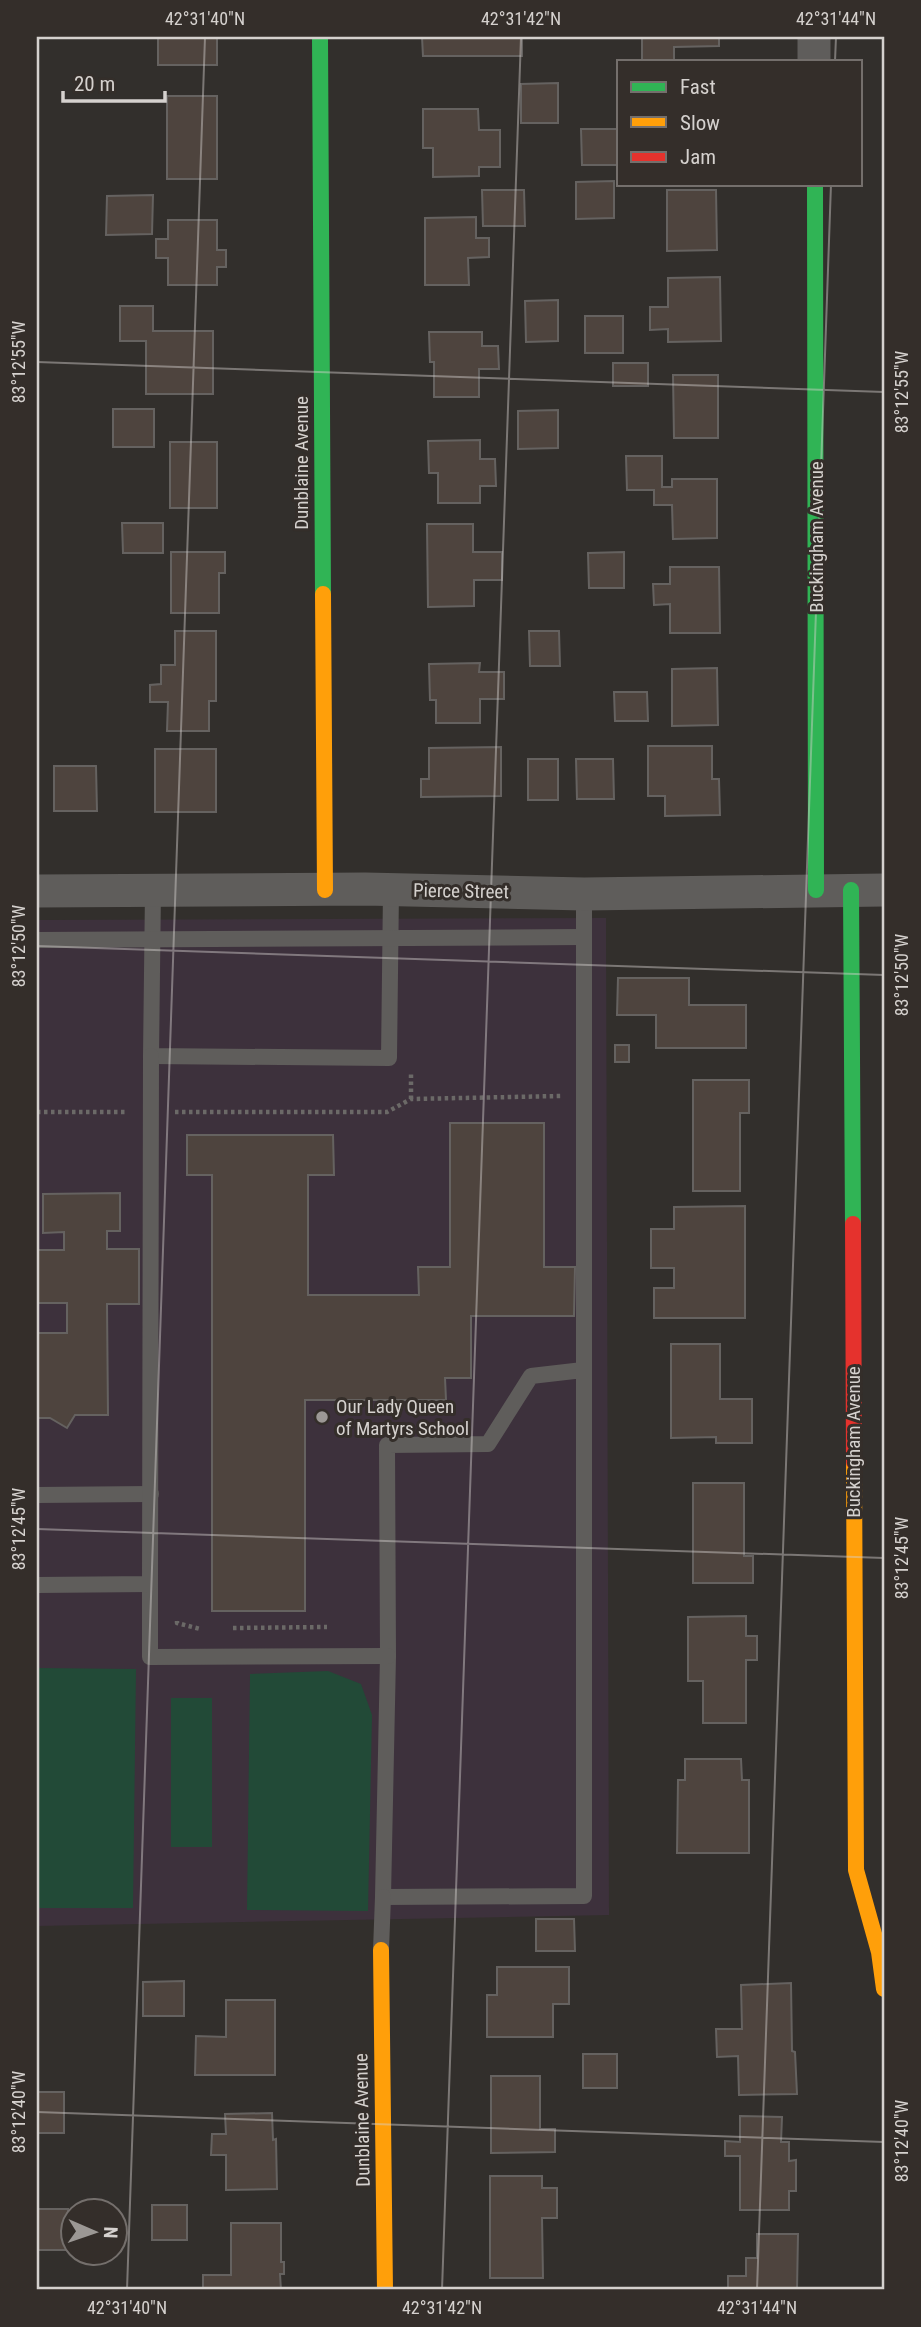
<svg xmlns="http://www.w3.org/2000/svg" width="921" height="2327" font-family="'Roboto Condensed',sans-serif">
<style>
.education{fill:#3d313c}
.green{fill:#224a37}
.building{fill:#4e443e;stroke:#656260;stroke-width:2}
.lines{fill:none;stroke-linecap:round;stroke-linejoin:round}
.path{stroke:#6b6967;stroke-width:4.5;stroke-dasharray:3.5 3.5;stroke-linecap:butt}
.lane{stroke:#5f5d5b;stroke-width:16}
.street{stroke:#5f5d5b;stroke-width:33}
.fast{stroke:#30b455;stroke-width:16}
.slow{stroke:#ff9f0a;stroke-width:16}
.jam{stroke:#e5322d;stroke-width:16}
.ticks{fill:none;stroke:#d5d1ce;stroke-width:2;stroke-opacity:0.45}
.poi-dot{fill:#9c9895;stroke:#342e2a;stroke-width:2.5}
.labels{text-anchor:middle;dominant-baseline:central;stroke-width:6;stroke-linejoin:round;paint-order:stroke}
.street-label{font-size:19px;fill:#d5d1ce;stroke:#342e2a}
.poi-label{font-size:19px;fill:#d5d1ce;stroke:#342e2a;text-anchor:start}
.neatline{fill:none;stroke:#d5d1ce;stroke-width:2.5}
.ticks-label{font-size:18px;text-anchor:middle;fill:#d5d1ce}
</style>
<rect width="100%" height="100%" fill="#322f2c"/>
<!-- education -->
<polygon class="education" points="606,918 609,1915 37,1926 37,920"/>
<!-- green -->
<g class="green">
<polygon points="37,1668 136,1669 133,1908 37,1908"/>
<polygon points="328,1671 361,1684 372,1715 368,1911 247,1910 250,1674"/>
<rect x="171" y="1698" width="41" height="149"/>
</g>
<!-- building -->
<g class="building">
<polygon points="158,37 105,37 217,37 217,65 158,65"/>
<polygon points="422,37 522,37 522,56 423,56"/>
<polygon points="642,37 719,37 719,46 674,47 674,61 642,61"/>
<polygon points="558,83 558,123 521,123 521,84"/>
<rect x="167" y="96" width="50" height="83"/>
<polygon points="423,109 478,109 479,130 500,130 500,167 479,167 479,176 433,177 433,148 423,148"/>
<polygon points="581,129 618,129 618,165 582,165"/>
<polygon points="614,181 614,218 576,219 576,182"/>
<polygon points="482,190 524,190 525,226 483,226"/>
<polygon points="667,190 716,190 717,250 667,251"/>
<polygon points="153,195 152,234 106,235 107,196"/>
<polygon points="476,217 476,238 489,238 489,257 468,258 469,285 425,285 425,218"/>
<polygon points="168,220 217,220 217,250 226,250 226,267 217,267 217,285 168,285 168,258 156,258 156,239 168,239"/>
<polygon points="720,277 721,341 668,342 668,329 650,330 650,307 668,307 668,278"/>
<polygon points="558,300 558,341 526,342 525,301"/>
<polygon points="120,306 153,306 153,331 213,331 213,394 146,394 146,341 120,341"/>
<rect x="585" y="316" width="38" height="37"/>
<polygon points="429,332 482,332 482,346 498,346 499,369 479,369 479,397 434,397 434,362 430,362"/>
<rect x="613" y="363" width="35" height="23"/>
<polygon points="673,375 718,375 718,438 674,438"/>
<rect x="113" y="409" width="41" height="38"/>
<polygon points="558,410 558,448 518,449 518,411"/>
<polygon points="480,440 480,459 495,459 496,486 480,486 480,503 438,503 438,473 429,473 428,441"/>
<rect x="170" y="442" width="47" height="66"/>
<polygon points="626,456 662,456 662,487 672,487 672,479 717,479 717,538 673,539 672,505 654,505 654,490 627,490"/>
<polygon points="122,523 163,523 163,553 123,553"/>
<polygon points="427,524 473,524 473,552 502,552 502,580 474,580 474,606 428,607"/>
<polygon points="171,552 225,552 225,573 219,573 219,613 171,613"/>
<polygon points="624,552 624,588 589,588 588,553"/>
<polygon points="670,567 719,567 720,633 670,633 670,604 654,605 653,584 670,584"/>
<polygon points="175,631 216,631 216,701 209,701 209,731 167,731 168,702 150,702 150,685 161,684 161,665 175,665"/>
<polygon points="529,631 559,631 560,666 530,666"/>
<polygon points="480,663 479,672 504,672 504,699 480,699 480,723 436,723 436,700 430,700 429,664"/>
<polygon points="717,668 718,725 672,726 672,669"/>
<polygon points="614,692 647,692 648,721 615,721"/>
<polygon points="648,746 712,746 712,779 719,779 720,815 665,816 665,796 648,796"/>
<polygon points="501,747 501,796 421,797 421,779 429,779 429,748"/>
<rect x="155" y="749" width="61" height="63"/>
<rect x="528" y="759" width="30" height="41"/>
<polygon points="576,759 613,759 614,799 577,799"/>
<polygon points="54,766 96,766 97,811 54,811"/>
<polygon points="618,978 689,978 689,1005 746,1005 746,1048 656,1048 656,1015 617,1015"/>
<rect x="615" y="1045" width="14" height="17"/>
<polygon points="693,1080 749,1080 749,1113 740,1113 740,1191 693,1191"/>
<polygon points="450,1123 544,1123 544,1267 575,1267 574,1316 471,1316 471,1378 445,1378 446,1400 305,1400 305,1611 212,1611 212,1175 187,1175 187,1135 333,1135 334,1175 308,1175 308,1295 419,1295 418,1267 450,1267"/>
<polygon points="120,1193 120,1231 107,1231 107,1249 139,1249 139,1304 107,1304 108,1415 75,1415 67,1428 50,1418 37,1418 37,1333 67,1333 67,1303 37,1303 37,1250 64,1250 64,1232 43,1233 43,1194"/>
<polygon points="745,1206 745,1318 654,1318 654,1288 674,1288 674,1268 651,1268 651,1229 674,1229 674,1207"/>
<polygon points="671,1344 720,1344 720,1399 752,1399 752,1443 716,1443 716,1437 671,1438"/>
<polygon points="693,1483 744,1483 744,1556 753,1556 753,1583 693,1583"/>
<polygon points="746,1616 746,1636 757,1636 757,1660 746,1660 746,1723 703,1723 703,1681 688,1681 688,1617"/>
<polygon points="685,1759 741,1759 742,1780 749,1780 749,1853 677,1853 678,1780 685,1780"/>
<polygon points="536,1919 574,1919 575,1951 536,1951"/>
<polygon points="497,1967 569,1967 569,2004 553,2004 553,2037 487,2037 487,1995 497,1995"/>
<polygon points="184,1981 184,2016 143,2016 143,1982"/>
<polygon points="791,1983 792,2051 795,2052 797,2094 739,2095 738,2056 717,2057 716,2029 742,2029 741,1985"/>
<polygon points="226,2000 275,2000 275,2075 195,2075 196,2036 226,2037"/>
<rect x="583" y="2054" width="34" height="34"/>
<polygon points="491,2076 540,2076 540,2129 555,2129 555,2152 491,2153"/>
<rect x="37" y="2092" width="27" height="41"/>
<polygon points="272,2113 273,2140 276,2139 277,2189 226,2190 226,2155 211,2155 212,2134 226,2134 225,2114"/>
<polygon points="740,2116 782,2117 781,2142 789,2142 789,2161 796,2160 796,2191 789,2191 789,2210 740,2210 740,2156 725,2156 725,2141 740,2142"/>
<polygon points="490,2176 542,2176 542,2188 557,2188 557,2218 542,2218 543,2278 490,2278"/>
<rect x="152" y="2205" width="35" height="35"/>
<rect x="37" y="2209" width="31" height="41"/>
<polygon points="231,2223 281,2223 281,2262 284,2262 284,2274 280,2274 281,2290 203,2290 203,2275 231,2275"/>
<polygon points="757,2234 798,2234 797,2290 728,2290 728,2276 746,2276 746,2258 757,2258"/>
</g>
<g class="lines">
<!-- path -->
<g class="path">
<polyline points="411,1099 411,1071"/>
<polyline points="37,1112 127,1112"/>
<polyline points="175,1112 387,1112 411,1099 561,1096"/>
<polyline points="177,1621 177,1623 200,1629"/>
<polyline points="233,1628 327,1627"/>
</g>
<!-- lane -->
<g class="lane">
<polyline points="153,890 151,1056 389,1058 391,890"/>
<polyline points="37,940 584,937"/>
<polyline points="583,1370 531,1376 488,1444 387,1445 388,1656 383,1897 584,1896 584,894"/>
<polyline points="37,1495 151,1494"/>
<polyline points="150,1584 150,1657 388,1656"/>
<polyline points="37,1585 150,1584 151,1056"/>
<polyline points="381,1950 383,1897"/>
</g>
<!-- street -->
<g class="street">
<polyline points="814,37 814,61"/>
<polyline points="37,891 365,889 584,894 884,890"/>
</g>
<!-- fast -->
<g class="fast">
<polyline points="320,37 323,594"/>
<polyline points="815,184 816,890"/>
<polyline points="851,890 853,1224"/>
</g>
<!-- slow -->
<g class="slow">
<polyline points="323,594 325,890"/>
<polyline points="854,1462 856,1870 879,1952 884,1989"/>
<polyline points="381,1950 385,2290"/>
</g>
<!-- jam -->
<polyline class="jam" points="853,1224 854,1462"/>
</g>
<!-- ticks -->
<path class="ticks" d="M835,61L836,37M37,362L884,392M37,946L884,975M37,1529L884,1558M37,2112L884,2142M127,2290L205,37M442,2290L521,37M757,2290L831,184"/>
<!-- markers -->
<circle class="poi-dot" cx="322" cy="1417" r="7"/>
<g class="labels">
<!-- street labels -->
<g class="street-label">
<text transform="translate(301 463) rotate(-90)">Dunblaine Avenue</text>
<text transform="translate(816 537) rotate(-90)">Buckingham Avenue</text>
<text transform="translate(461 891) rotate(1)">Pierce Street</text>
<text transform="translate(853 1442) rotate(-90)">Buckingham Avenue</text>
<text transform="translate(362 2120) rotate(-91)">Dunblaine Avenue</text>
</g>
<!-- poi labels -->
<g class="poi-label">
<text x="336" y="1406">Our Lady Queen<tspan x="336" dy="22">of Martyrs School</tspan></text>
</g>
</g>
<!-- border -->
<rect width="921" height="2327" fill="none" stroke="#342e2a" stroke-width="77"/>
<!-- legend -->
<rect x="617" y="60" width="245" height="126" fill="#342e2a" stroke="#746f6c" stroke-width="2"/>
<rect x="631" y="82" width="35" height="10" fill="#30b455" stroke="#746f6c" stroke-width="2"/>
<text x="680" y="94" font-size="21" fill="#d5d1ce">Fast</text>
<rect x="631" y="117" width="35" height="10" fill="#ff9f0a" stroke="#746f6c" stroke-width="2"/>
<text x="680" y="130" font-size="21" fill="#d5d1ce">Slow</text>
<rect x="631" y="152" width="35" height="10" fill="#e5322d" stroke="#746f6c" stroke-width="2"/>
<text x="680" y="164" font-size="21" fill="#d5d1ce">Jam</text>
<!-- north arrow -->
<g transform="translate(94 2232) rotate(92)"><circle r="33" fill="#342e2a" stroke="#746f6c" stroke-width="2"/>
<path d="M0-5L12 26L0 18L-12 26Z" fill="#9c9895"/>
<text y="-10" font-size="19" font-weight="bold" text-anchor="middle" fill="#d5d1ce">N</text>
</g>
<!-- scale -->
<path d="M63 91v10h102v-10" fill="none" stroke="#d5d1ce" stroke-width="3.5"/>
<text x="74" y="91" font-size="21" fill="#d5d1ce" stroke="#342e2a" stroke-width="5" paint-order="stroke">20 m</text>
<rect x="38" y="38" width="845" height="2250" class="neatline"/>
<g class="ticks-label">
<text x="205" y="25">42°31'40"N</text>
<text x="521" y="25">42°31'42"N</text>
<text x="836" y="25">42°31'44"N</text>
<text transform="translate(19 362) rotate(-90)" y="6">83°12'55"W</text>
<text transform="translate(902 392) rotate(-90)" y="6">83°12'55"W</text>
<text transform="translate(19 946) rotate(-90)" y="6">83°12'50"W</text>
<text transform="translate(902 975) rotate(-90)" y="6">83°12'50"W</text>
<text transform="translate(19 1529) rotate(-90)" y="6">83°12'45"W</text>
<text transform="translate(902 1558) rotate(-90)" y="6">83°12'45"W</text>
<text transform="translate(19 2112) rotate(-90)" y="6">83°12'40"W</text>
<text transform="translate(902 2141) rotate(-90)" y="6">83°12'40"W</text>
<text x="127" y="2314">42°31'40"N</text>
<text x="442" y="2314">42°31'42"N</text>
<text x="757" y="2314">42°31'44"N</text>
</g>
</svg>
